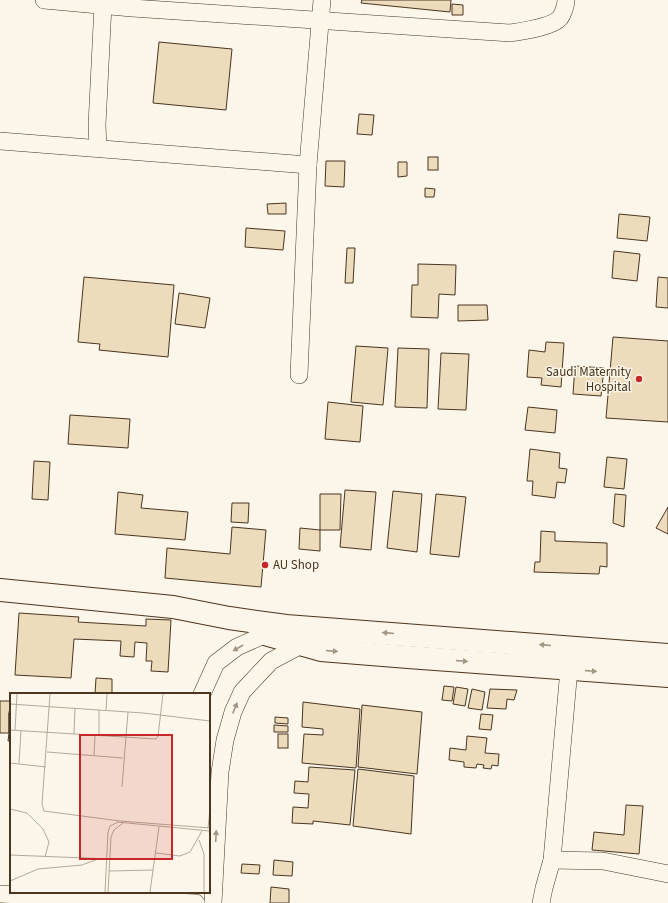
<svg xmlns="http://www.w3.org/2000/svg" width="668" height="903" font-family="'Source Sans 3',sans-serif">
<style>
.building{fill:#ecdcbc;stroke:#4a3520}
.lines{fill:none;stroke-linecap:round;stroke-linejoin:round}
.minor-casing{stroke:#4a3520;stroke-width:18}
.tertiary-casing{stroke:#4a3520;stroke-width:24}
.minor{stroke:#fbf6e9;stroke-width:17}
.tertiary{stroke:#fbf6e9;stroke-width:22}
.oneway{fill:#a29684}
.poi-dot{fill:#c62828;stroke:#fbf6e9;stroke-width:1.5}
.labels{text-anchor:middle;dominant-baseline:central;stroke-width:3;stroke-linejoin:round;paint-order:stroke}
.poi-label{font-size:13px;fill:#4a3520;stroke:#fbf6e9;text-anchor:end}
.inset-road{fill:none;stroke:#b4a999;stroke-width:1}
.view{fill:#c62828;fill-opacity:0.15;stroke:#c62828;stroke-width:2}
.inset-edge{fill:none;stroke:#4a3520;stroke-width:2}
</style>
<rect width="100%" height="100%" fill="#fbf6e9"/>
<!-- building -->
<g class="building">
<polygon points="362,0 451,0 450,12 361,3"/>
<polygon points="452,4 463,5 463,15 452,15"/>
<polygon points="159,42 232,49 226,110 153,103"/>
<polygon points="359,114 374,115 372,135 357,134"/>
<rect x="428" y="157" width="10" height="13"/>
<polygon points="326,161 345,161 344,187 325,186"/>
<polygon points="398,162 407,162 407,176 398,177"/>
<polygon points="425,188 435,189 434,197 425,197"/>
<polygon points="286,203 286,214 268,214 267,204"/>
<polygon points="619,214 650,217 647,241 617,238"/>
<polygon points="246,228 285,231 283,250 245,247"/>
<polygon points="347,248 355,248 353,283 345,283"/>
<polygon points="614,251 640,254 637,281 612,278"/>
<polygon points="418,264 456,265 455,295 439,294 438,318 411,317 412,285 418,285"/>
<polygon points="84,277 174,285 168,357 99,350 100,344 78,342"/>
<polygon points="658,277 668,278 668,308 656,307"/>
<polygon points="179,293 210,298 205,328 175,324"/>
<polygon points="458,305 487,305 488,320 458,321"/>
<polygon points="613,337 668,341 668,422 606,418"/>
<polygon points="546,342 564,343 561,387 541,385 542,378 527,377 529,350 545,352"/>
<polygon points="356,346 388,348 383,405 351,402"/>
<polygon points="398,348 429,349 427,408 395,407"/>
<polygon points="441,353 469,354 466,410 438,409"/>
<polygon points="575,366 604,368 601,396 573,394"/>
<polygon points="328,402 363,406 360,442 325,439"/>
<polygon points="528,407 557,410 555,433 525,430"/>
<polygon points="70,415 130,419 128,448 68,444"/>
<polygon points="530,449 560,453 559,468 567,469 565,483 557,482 555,498 532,495 533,481 527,481"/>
<polygon points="607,457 627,459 624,489 604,487"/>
<polygon points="34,461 50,462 48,500 32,499"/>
<polygon points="345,490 376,492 371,550 340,547"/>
<polygon points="393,491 422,494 417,552 387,548"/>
<polygon points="118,492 143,495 141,508 188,512 185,540 115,534"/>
<polygon points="320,494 341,494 340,530 320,530"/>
<polygon points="436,494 466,497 459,557 430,554"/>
<polygon points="615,494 626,495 624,527 613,523"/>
<polygon points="232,503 249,503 248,523 231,522"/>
<polygon points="668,507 668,534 656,528"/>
<polygon points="232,527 266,530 261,587 165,578 167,548 230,554"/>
<polygon points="300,528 320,530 320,551 299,549"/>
<polygon points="541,531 555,532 555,541 607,543 607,567 600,566 599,574 534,572 535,562 540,562"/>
<polygon points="19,613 79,617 78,622 146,626 146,619 171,620 168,672 151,671 152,661 146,661 147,643 135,642 134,657 120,656 121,641 74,639 71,678 15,675"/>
<polygon points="96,678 112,679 112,694 95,694"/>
<polygon points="444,686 454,687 452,701 442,700"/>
<polygon points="456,687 468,689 465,706 453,704"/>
<polygon points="472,689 485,692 482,710 468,708"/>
<polygon points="490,689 517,690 514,700 507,699 506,709 487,708"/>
<polygon points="0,701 11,701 9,713 9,733 0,733"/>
<polygon points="303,702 360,709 356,768 302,763 304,734 323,735 323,729 302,727"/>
<polygon points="362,705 422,712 417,774 358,767"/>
<polygon points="9,713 11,713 11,741 8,741 9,733"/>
<polygon points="481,714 493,715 491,730 479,729"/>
<polygon points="275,717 288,718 288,724 275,723"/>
<polygon points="274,725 288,726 288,732 274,732"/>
<rect x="278" y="734" width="10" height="14"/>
<polygon points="467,736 487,738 485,753 499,754 498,766 492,765 491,769 483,768 484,765 477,764 476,768 464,767 464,762 449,760 450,748 466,750"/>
<polygon points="309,767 355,770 350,825 313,821 313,824 292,823 293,807 308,808 309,794 294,793 295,781 308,782"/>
<polygon points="358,769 414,776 411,834 353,826"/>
<polygon points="626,805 643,806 639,854 592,850 594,832 624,835"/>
<polygon points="274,860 293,862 292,876 273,875"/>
<polygon points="242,864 260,865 259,874 241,873"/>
<polygon points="271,887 289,889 289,903 270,903"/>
</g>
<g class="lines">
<!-- minor casing -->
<g class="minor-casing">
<g id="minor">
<path d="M44,0L132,8L511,33C523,31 552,27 560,18C563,14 566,5 566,0"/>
<polyline points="0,141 308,165"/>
<polyline points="98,148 97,125 103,5"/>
<polyline points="299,375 308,165 322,0"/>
<polyline points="202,694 216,663 237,647 273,631"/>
<polyline points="552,860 603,861 668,874"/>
<polyline points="0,894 196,903"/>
<polyline points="213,903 220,772 225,740 233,712 242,692 271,661 301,645 308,640"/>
<polyline points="541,903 544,888 552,860 569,669"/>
</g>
</g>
<!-- tertiary casing -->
<g class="tertiary-casing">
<g id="tertiary">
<polyline points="0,590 173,607 229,618 286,626 668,655"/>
<polyline points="261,633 321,650 408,657 668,676"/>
</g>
</g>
<!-- minor -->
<use href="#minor" class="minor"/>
<!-- tertiary -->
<use href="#tertiary" class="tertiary"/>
</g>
<!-- one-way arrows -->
<defs><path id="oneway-solid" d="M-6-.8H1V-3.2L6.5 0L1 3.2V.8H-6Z"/></defs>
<g class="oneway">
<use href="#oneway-solid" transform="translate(388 633) rotate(-175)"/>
<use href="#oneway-solid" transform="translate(545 645) rotate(-175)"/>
<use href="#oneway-solid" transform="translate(238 648) rotate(150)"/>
<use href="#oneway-solid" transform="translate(332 651) rotate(5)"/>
<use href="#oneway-solid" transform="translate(462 661) rotate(4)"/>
<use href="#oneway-solid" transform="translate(591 671) rotate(4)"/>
<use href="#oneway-solid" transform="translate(235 708) rotate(-67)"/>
<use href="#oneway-solid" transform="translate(216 836) rotate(-87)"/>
</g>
<!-- markers -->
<g class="poi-dot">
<circle cx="639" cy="379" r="4"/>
<circle cx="265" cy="565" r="4"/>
</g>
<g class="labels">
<!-- poi labels -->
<g class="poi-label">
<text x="631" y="372">Saudi Maternity<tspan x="631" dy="15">Hospital</tspan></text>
<text x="273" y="565" text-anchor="start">AU Shop</text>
</g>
</g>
<!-- overview -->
<g transform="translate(10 693)">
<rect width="200" height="200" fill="#fbf6e9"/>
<path class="inset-road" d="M40,1L32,111L34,118L110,128L200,135M0,11L133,20L200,28M96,17L97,1M0,37L146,46L148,43L153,1M5,37L7,1M64,41L65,15M89,43V17M37,59L113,65M84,62L85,43M0,70L36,74M9,70L11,38M112,94L118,19M0,116L17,120L33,136L39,149L35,164M107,129L200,138M198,135L200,116M189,147L194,161V199M146,160L170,163L180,159L192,138M0,162L100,166M99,178L143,177M0,188L28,176L72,172L88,166M95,199L98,139L100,133L108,129M98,199L101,144L104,137L113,130M140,199L149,134"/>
<path class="view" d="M70,42H162V166H70Z"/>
<rect width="200" height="200" class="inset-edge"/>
</g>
</svg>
